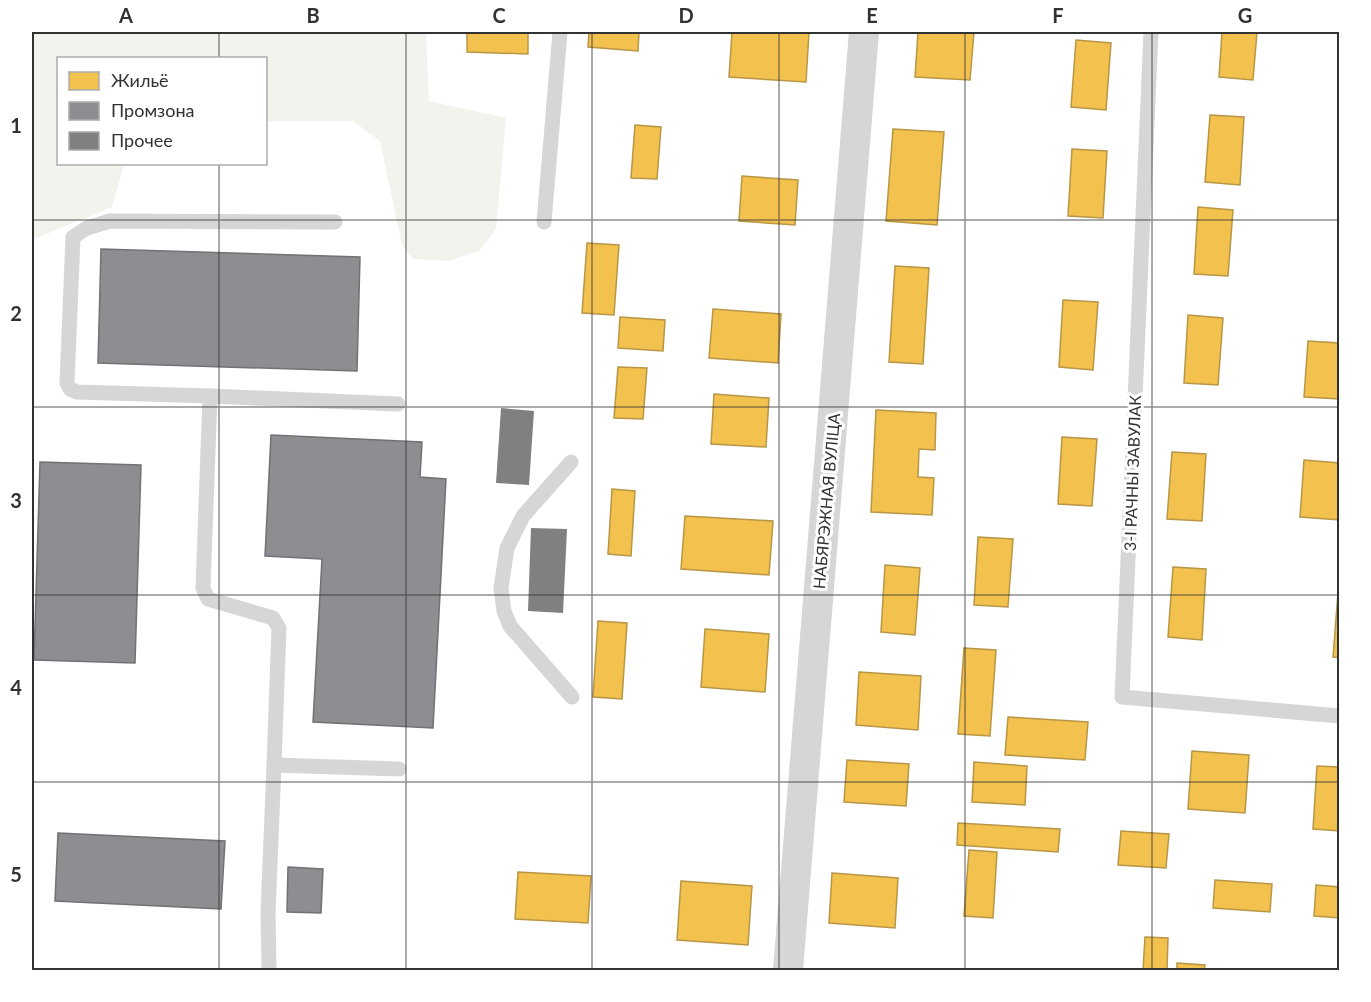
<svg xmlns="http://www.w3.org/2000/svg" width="1371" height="1002" font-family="Lato,sans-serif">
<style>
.green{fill:#f0f4ed}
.homes{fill:#f2c14e;stroke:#b89646;stroke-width:1.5}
.industry{fill:#8d8d92;stroke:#727275;stroke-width:1.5}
.building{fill:#808080}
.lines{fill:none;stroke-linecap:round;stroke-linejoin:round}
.service{stroke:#d6d6d6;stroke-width:15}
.minor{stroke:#d6d6d6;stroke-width:30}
.grid{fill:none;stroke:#323232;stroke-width:1.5;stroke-opacity:0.55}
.labels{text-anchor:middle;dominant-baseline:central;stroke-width:6;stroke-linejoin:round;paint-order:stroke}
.street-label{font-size:16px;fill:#323232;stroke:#fff}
.neatline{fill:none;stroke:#323232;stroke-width:2}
.grid-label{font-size:20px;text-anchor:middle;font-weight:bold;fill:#323232}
</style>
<rect width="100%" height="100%" fill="#fff"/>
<!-- green -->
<polygon class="green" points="32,32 426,32 429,101 506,118 496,229 480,250 449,261 413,259 402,245 380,141 353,121 266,121 266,58 58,58 58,164 124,164 112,207 32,240"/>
<!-- homes -->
<g class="homes">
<polygon points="467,32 528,32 528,54 467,52"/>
<polygon points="589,32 639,32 638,51 588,47"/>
<polygon points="732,32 809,32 806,82 729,77"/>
<polygon points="918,32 974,32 970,80 915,77"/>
<polygon points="1222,32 1257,32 1253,80 1219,77"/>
<polygon points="1076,40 1111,43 1106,110 1071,107"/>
<polygon points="1210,115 1244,117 1240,185 1205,182"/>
<polygon points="635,125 661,127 657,179 631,178"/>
<polygon points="893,129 944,132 937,225 886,221"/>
<polygon points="1072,149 1107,151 1103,218 1068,216"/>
<polygon points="742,176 798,180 795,225 739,221"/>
<polygon points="1198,207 1233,210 1228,276 1194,274"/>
<polygon points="587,243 619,245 614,315 582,313"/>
<polygon points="895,266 929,268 923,364 889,362"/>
<polygon points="1063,300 1098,302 1093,370 1059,367"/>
<polygon points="713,309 781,314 778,363 709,358"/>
<polygon points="1188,315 1223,318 1218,385 1184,383"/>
<polygon points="620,317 665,320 663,351 618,348"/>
<polygon points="1308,341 1340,343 1340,399 1304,397"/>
<polygon points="618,367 647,368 643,419 614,418"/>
<polygon points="714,394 769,398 766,447 711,444"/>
<polygon points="876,410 936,413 935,450 919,449 918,477 934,478 932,515 871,512"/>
<polygon points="1062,437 1097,439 1092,506 1058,504"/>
<polygon points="1172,452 1206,454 1202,521 1167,519"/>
<polygon points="1304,460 1340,463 1340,520 1300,517"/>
<polygon points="612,489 635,491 631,556 608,554"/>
<polygon points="685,516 773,521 769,575 681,569"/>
<polygon points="978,537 1013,539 1008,607 974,605"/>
<polygon points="885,565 920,568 915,635 881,632"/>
<polygon points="1173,567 1206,569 1202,640 1168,637"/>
<polygon points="1338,593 1340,593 1340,658 1333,657"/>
<polygon points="598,621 627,623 622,699 593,697"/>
<polygon points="705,629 769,634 765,692 701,687"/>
<polygon points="964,648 996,650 990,736 958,734"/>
<polygon points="859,672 921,676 918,730 856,725"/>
<polygon points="1008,717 1088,722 1085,760 1005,755"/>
<polygon points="1192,751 1249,755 1245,813 1188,809"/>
<polygon points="847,760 909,764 906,806 844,802"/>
<polygon points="974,762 1027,766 1025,805 972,802"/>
<polygon points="1317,766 1340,767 1340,831 1313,829"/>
<polygon points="958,823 1060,829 1058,852 957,845"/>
<polygon points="1121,831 1169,834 1166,868 1118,865"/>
<polygon points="969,850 997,852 993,918 964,916"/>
<polygon points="518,872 591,876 588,923 515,919"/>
<polygon points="832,873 898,878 895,928 829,923"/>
<polygon points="1215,880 1272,884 1270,912 1213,908"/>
<polygon points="681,881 752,886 748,945 677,940"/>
<polygon points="1316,885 1340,887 1340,918 1314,916"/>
<polygon points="1145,937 1168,938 1167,970 1143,970"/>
<polygon points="1177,963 1205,965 1204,970 1177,970"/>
</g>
<!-- industry -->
<g class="industry">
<polygon points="101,249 360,257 357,371 98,363"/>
<polygon points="271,435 422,442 420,477 446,479 433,728 313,722 322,559 265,556"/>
<polygon points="40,462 141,465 135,663 34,660"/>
<polygon points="58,833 225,841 221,909 55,901"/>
<polygon points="288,867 323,869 321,913 287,912"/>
</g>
<!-- building -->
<g class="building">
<polygon points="501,408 534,411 529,485 496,483"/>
<polygon points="531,528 567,529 563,613 528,611"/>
</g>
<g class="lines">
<!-- service -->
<g class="service">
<polyline points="1151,32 1122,697 1340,716"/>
<polyline points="544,222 560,32"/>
<polyline points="210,396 398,404"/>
<polyline points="571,462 523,516 507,548 501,588 504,611 510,626 572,697"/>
<polyline points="274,765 279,628 273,618 208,599 203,588 210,396 77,392 70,389 67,383 73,237 87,228 110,221 335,222"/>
<polyline points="269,970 268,913 274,765 399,769"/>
</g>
<!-- minor -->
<polyline class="minor" points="788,970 864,32"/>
</g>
<!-- grid -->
<path class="grid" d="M219,32V58M406,32V970M592,32V970M779,32V970M965,32V970M1152,32V970M219,164V970M32,220H1340M32,407H1340M32,595H1340M32,782H1340"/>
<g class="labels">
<!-- street labels -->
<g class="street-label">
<text transform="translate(1132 473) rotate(-88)">3-І РАЧНЫ ЗАВУЛАК</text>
<text transform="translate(826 501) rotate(-85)">НАБЯРЭЖНАЯ ВУЛІЦА</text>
</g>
</g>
<!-- border -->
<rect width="1371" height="1002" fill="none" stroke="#ffffff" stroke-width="66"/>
<!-- legend -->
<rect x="57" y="57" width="210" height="108" fill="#ffffff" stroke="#adadad" stroke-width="1.5"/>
<rect x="69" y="72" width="30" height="18" fill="#f2c14e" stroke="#adadad" stroke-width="1.5"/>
<text x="111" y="87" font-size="18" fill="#323232">Жильё</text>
<rect x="69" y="102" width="30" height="18" fill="#8d8d92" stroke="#adadad" stroke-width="1.5"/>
<text x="111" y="117" font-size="18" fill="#323232">Промзона</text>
<rect x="69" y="132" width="30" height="18" fill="#808080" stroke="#adadad" stroke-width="1.5"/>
<text x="111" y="147" font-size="18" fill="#323232">Прочее</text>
<rect x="33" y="33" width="1305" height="936" class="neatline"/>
<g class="grid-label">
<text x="126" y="23">A</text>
<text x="313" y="23">B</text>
<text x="499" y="23">C</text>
<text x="686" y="23">D</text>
<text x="872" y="23">E</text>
<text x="1058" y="23">F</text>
<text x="1245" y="23">G</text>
<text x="16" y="133">1</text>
<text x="16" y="321">2</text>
<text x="16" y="508">3</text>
<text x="16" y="695">4</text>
<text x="16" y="882">5</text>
</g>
</svg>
